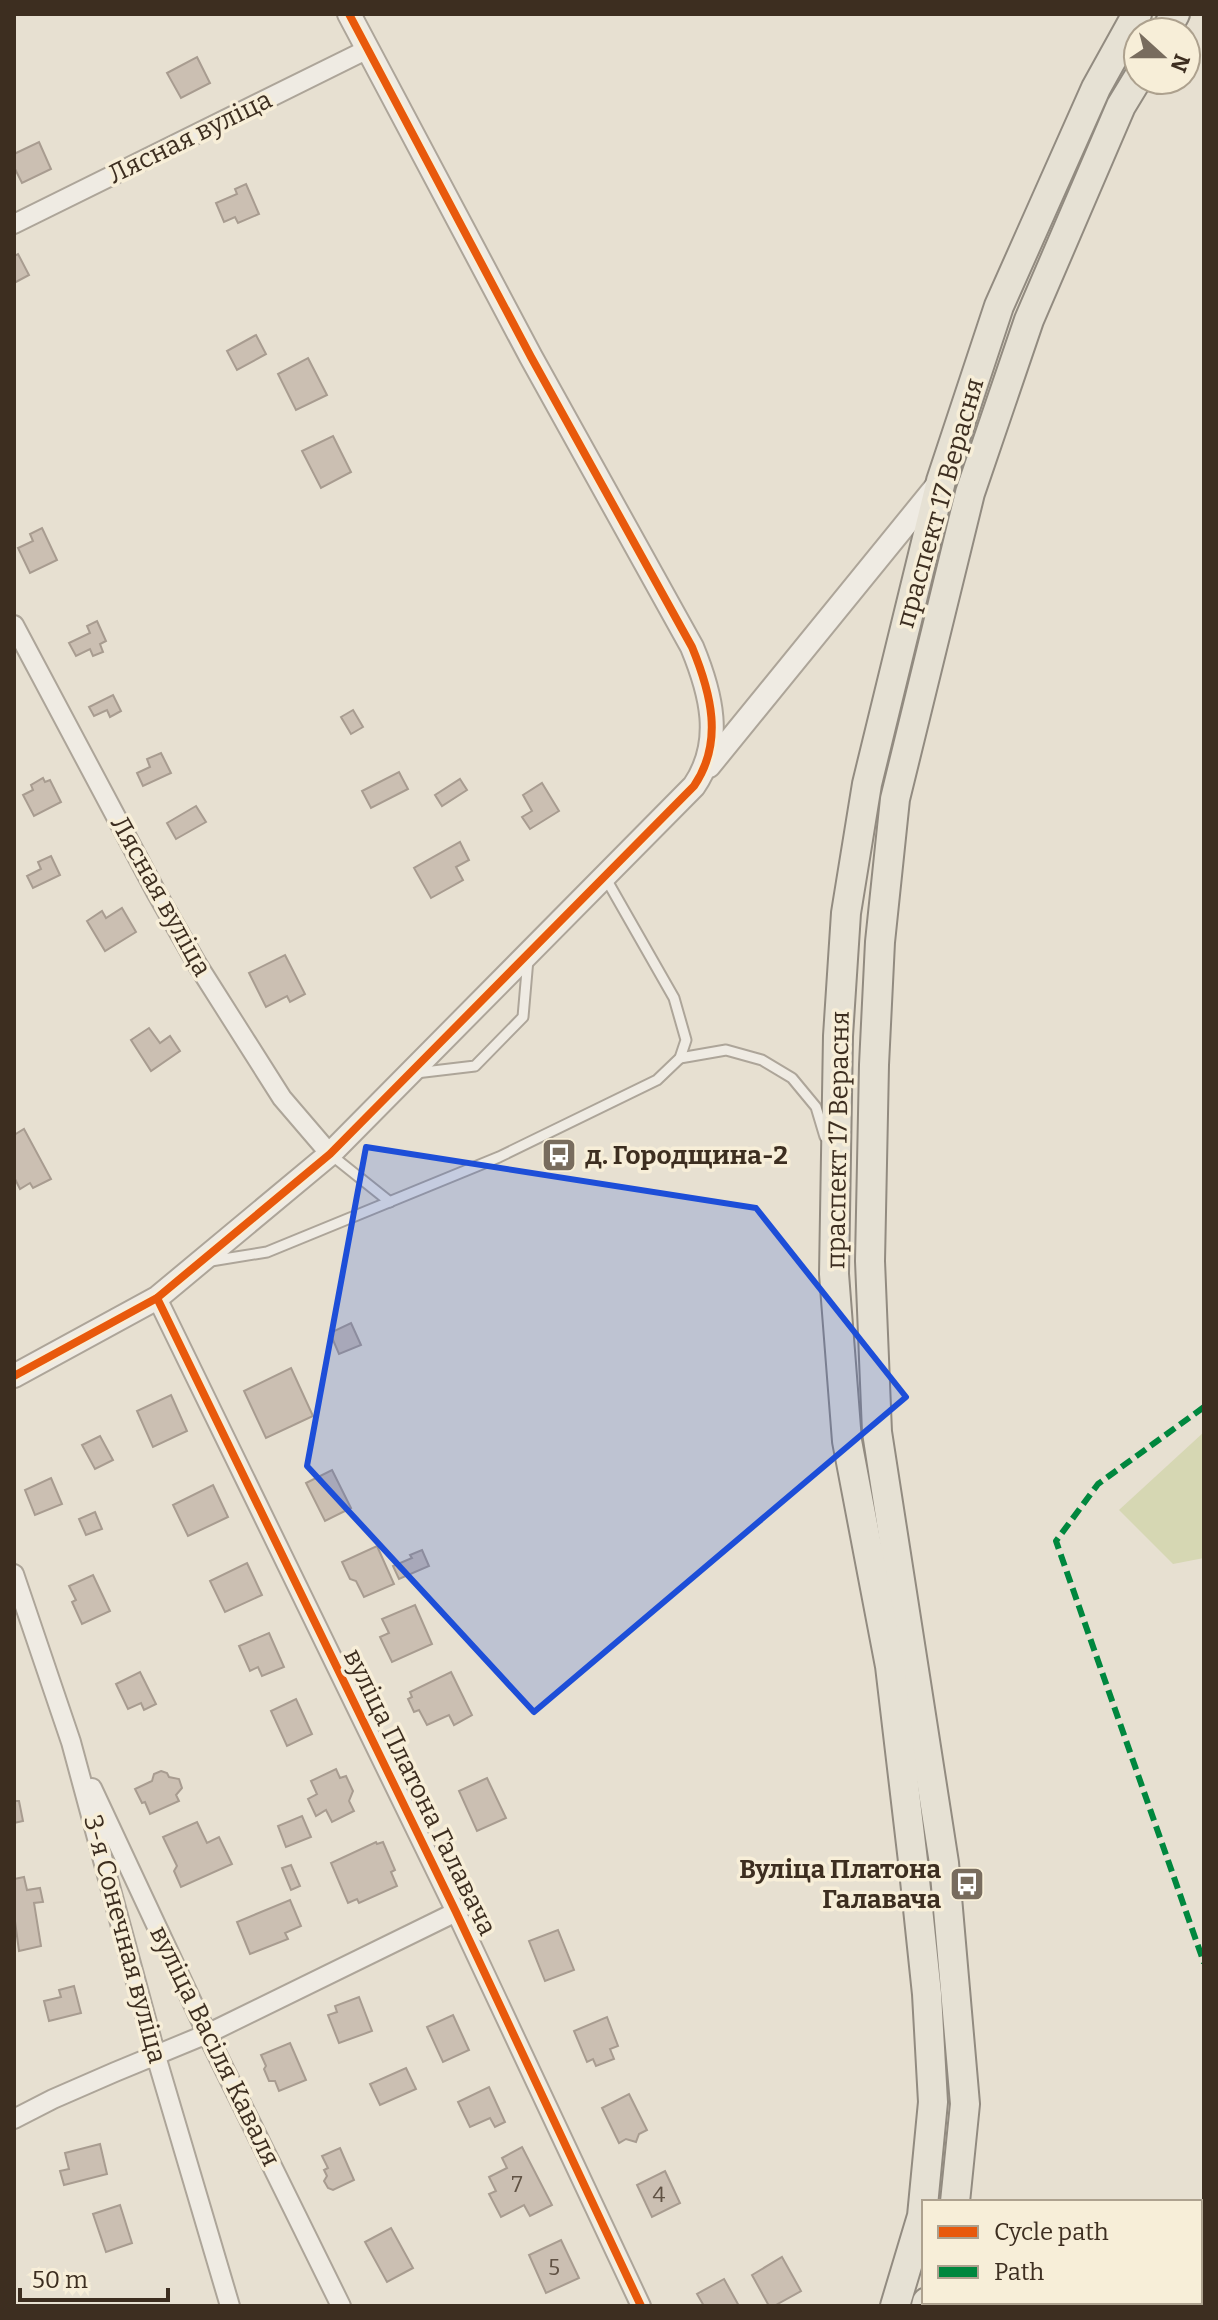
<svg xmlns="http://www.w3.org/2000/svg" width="1218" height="2320" font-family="Bitter,serif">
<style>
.green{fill:#d6d7b3}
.building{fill:#cbbfb2;stroke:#a89c90;stroke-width:2}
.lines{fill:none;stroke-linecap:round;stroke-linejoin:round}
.service-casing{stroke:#ada599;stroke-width:13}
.minor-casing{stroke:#ada599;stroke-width:22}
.tertiary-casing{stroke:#ada599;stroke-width:26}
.primary-casing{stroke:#928b80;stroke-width:32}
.service{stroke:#efebe3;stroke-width:9}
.minor{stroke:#efebe3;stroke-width:18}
.tertiary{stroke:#efebe3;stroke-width:22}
.primary{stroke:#e6e1d4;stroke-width:28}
.quiet{stroke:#00873e;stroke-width:6;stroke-dasharray:12 6;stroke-linecap:butt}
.cycleway-casing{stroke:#f7eed8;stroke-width:13}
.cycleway{stroke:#e8590c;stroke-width:8}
.marked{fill:#1d4ed8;fill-opacity:0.2;stroke:#1d4ed8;stroke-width:6;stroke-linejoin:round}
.labels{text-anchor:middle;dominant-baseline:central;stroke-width:7;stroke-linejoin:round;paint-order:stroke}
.number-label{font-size:22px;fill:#605244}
.street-label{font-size:26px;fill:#3d2e20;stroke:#f7eed8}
.poi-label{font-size:26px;font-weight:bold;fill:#3d2e20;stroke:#f7eed8;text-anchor:start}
</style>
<rect width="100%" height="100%" fill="#e7e0d1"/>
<!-- green -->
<polygon class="green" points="1204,1432 1204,1558 1173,1564 1119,1510"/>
<!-- building -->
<g class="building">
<polygon points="197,57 210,83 181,98 167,73"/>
<polygon points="39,142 51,169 22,183 14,167 14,154"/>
<polygon points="246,184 259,214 238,223 235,217 224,222 216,203 237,194 235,189"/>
<polygon points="18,254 29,275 14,283 14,256"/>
<polygon points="256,335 266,354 237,370 227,351"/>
<polygon points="308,358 327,395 296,410 278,374"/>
<polygon points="333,436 351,472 321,488 302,451"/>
<polygon points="42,528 57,560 30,573 18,548 33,541 30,534"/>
<polygon points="97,621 106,641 100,644 103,652 93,656 90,649 76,656 69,643 90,633 87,626"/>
<polygon points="113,695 121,711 110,717 107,710 94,716 89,707"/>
<polygon points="353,710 363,727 351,734 341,717"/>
<polygon points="161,753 171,773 143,786 137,773 150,767 147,759"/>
<polygon points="399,772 408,789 371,808 362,791"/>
<polygon points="43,778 45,782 50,780 61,802 34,816 23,795 33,790 31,785"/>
<polygon points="460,779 467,790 442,806 435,795"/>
<polygon points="542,783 559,811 530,829 522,817 532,811 523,795"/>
<polygon points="196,806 206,822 176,839 167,823"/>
<polygon points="460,842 469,860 456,867 463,880 431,898 414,868"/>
<polygon points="51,856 60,875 33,888 27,876 41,869 38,862"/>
<polygon points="122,908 136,932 105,951 87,921 102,911 106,918"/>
<polygon points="285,955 305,994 290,1002 287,996 266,1007 249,973"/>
<polygon points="149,1028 160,1043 170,1036 180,1051 151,1071 131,1040"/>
<polygon points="24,1129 51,1179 33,1188 30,1183 20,1189 14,1177 14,1135"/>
<polygon points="351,1323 361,1345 339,1354 330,1333"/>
<polygon points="291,1368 313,1416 266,1438 244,1391"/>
<polygon points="171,1395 187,1431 153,1447 137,1411"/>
<polygon points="100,1436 113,1460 95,1469 82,1445"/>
<polygon points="332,1470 351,1508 325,1521 306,1483"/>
<polygon points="51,1478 62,1504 35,1515 25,1490"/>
<polygon points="213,1485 228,1517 188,1536 173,1505"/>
<polygon points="95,1512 102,1529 86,1535 79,1519"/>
<polygon points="377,1546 394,1584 364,1597 356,1581 350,1579 342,1562"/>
<polygon points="422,1550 429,1566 399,1579 393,1566 412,1558 410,1555"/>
<polygon points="247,1563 262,1595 225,1612 210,1581"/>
<polygon points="93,1575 110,1611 82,1624 72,1602 76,1600 69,1586"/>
<polygon points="415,1605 432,1644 392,1662 380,1637 389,1633 382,1619"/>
<polygon points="269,1633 284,1667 262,1676 258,1667 250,1671 239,1646"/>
<polygon points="140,1672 156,1704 144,1710 141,1703 128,1709 116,1684"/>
<polygon points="451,1672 472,1715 454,1725 449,1715 427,1725 419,1710 414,1712 408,1699 412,1697 410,1692"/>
<polygon points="296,1699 312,1734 287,1746 271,1711"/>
<polygon points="336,1769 340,1778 346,1776 353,1791 349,1801 354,1811 332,1822 326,1810 316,1816 308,1799 317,1794 311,1781"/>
<polygon points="161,1771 167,1773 169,1777 179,1779 182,1788 176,1795 179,1801 150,1814 145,1802 142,1803 135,1789 152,1781 154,1774"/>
<polygon points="487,1778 506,1818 477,1831 459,1791"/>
<polygon points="14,1801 19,1801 23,1821 14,1823"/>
<polygon points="302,1816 311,1837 286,1847 278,1826"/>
<polygon points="197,1822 207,1843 219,1837 232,1864 181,1887 174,1871 177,1866 163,1837"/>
<polygon points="376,1842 377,1844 383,1842 395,1870 391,1872 397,1886 359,1903 357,1899 348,1903 331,1863"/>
<polygon points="291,1865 300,1886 291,1890 282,1868"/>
<polygon points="24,1877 27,1890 40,1888 43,1902 34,1903 41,1946 19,1951 14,1914 14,1879"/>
<polygon points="290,1900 301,1926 285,1933 288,1939 250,1954 237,1922"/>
<polygon points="558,1930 574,1970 545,1981 529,1941"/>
<polygon points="74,1986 81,2013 49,2021 44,2001 61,1997 59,1990"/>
<polygon points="359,1997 372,2031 339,2043 328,2015 337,2012 335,2006"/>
<polygon points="453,2015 469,2050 443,2062 427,2027"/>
<polygon points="607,2017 618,2046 610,2049 614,2059 596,2066 593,2059 587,2062 574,2031"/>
<polygon points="290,2043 306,2080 279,2091 275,2081 269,2081 264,2069 266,2066 261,2055"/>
<polygon points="406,2068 416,2089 380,2105 370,2084"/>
<polygon points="489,2087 505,2122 495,2127 490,2118 470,2127 458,2102"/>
<polygon points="629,2094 647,2130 639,2134 636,2142 626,2139 619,2143 602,2108"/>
<polygon points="100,2144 107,2174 64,2185 60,2171 69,2169 65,2153"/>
<polygon points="522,2147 552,2205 530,2216 524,2205 501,2217 489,2194 496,2191 489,2177 507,2168 502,2158"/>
<polygon points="340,2148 354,2180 333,2190 328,2188 324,2181 327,2176 324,2170 328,2168 322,2156"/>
<polygon points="665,2171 680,2203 652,2217 637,2185"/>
<polygon points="120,2205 132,2243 106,2252 93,2214"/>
<polygon points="391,2228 413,2268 387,2282 365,2242"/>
<polygon points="561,2240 579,2278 546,2293 529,2255"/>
<polygon points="782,2257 801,2291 774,2306 769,2306 752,2275"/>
<polygon points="724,2279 739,2306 704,2306 697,2294"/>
</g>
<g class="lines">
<!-- service casing -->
<g class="service-casing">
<g id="service">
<polyline points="680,1058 726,1050 762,1060 792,1078 816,1107 825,1137"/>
<polyline points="416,1073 475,1066 523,1017 528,959"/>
<polyline points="330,1154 390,1202"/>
<polyline points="211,1261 267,1252 499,1157 657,1080 680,1058 686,1040 674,998 605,877"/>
</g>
</g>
<!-- minor casing -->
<g class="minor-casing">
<g id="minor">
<polyline points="14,224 366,50"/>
<polyline points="14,625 156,892 197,964 282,1098 330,1154"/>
<polyline points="157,1298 456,1912 641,2306"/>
<polyline points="14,1574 71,1742 156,2056 230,2306"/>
<polyline points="92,1788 207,2034 341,2306"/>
<polyline points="14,2119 53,2099 115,2072 207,2034 456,1912"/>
</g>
</g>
<!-- tertiary casing -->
<g class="tertiary-casing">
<g id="tertiary">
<polyline points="709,766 940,482"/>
<path d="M14,1376L157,1298L330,1154L694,786C724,742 711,693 692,647L531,357L349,14"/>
</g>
</g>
<!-- primary casing -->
<g class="primary-casing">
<g id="primary">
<polyline points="1165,32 1175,14"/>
<polyline points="955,2202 965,2104 944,1863 877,1432 870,1261 874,1065 880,942 895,799 970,493 1029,320 1121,106 1138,78"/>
<polyline points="895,2306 922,2216 933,2102 927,1994 913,1861 890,1666 847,1441 834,1274 838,1036 846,913 867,784 941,481 999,306 1096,88 1137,14"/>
<polyline points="926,2306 927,2302"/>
</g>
</g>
<!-- service -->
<use href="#service" class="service"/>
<!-- minor -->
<use href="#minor" class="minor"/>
<!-- tertiary -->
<use href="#tertiary" class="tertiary"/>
<!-- primary -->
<use href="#primary" class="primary"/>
<!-- quiet -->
<polyline class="quiet" points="1204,1407 1098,1484 1056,1541 1204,1963"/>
<!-- cycleway casing -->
<g class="cycleway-casing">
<g id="cycleway">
<polyline points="157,1298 456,1912 641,2306"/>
<path d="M14,1376L157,1298L330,1154L694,786C724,742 711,693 692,647L531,357L349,14"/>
</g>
</g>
<!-- cycleway -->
<use href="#cycleway" class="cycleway"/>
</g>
<!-- marked area -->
<path class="marked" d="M366,1147L756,1208L906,1397L534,1712L307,1466Z"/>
<!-- icons -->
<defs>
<g id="bus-square" transform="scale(1.8)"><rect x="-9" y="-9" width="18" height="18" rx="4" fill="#786c5e" stroke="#f7eed8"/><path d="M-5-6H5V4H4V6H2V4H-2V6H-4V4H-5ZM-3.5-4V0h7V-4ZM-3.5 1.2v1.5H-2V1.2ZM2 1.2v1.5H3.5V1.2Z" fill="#fff"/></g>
</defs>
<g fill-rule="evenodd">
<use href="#bus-square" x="559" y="1155"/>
<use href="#bus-square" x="967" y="1884"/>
</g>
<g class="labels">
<!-- number labels -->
<g class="number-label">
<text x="517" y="2184">7</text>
<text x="659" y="2194">4</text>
<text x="554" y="2267">5</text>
</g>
<!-- street labels -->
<g class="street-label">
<text transform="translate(190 137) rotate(-26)">Лясная вуліца</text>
<text transform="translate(940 503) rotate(-74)">праспект 17 Верасня</text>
<text transform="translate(161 896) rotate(61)">Лясная вуліца</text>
<text transform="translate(838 1140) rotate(-89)">праспект 17 Верасня</text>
<text transform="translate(420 1792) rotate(64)">вуліца Платона Галавача</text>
<text transform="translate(125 1939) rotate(75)">3-я Сонечная вуліца</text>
<text transform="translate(215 2046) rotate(64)">вуліца Васіля Каваля</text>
</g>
<!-- poi labels -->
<g class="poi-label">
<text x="585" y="1155">д. Городщина-2</text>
<text x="941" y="1869" text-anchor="end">Вуліца Платона<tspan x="941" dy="30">Галавача</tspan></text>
</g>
</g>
<!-- border -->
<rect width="1218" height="2320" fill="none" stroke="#3d2e20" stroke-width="32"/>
<!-- legend -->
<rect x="922" y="2200" width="280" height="104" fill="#f7eed8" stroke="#ada18e" stroke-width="2"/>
<rect x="938" y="2226" width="40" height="12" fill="#e8590c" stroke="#ada18e" stroke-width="2"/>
<text x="994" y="2240" font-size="24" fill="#3d2e20">Cycle path</text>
<rect x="938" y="2266" width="40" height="12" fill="#00873e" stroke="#ada18e" stroke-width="2"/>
<text x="994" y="2280" font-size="24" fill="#3d2e20">Path</text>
<!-- north arrow -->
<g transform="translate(1162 56) rotate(111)"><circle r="38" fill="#f7eed8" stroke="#ada18e" stroke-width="2"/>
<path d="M0-6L14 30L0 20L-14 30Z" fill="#786c5e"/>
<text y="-12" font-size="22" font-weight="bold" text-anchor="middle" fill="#3d2e20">N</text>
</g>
<!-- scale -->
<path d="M20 2288v12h148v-12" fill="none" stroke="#3d2e20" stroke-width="4"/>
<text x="32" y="2288" font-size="24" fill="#3d2e20" stroke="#f7eed8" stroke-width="6" paint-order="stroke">50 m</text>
</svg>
